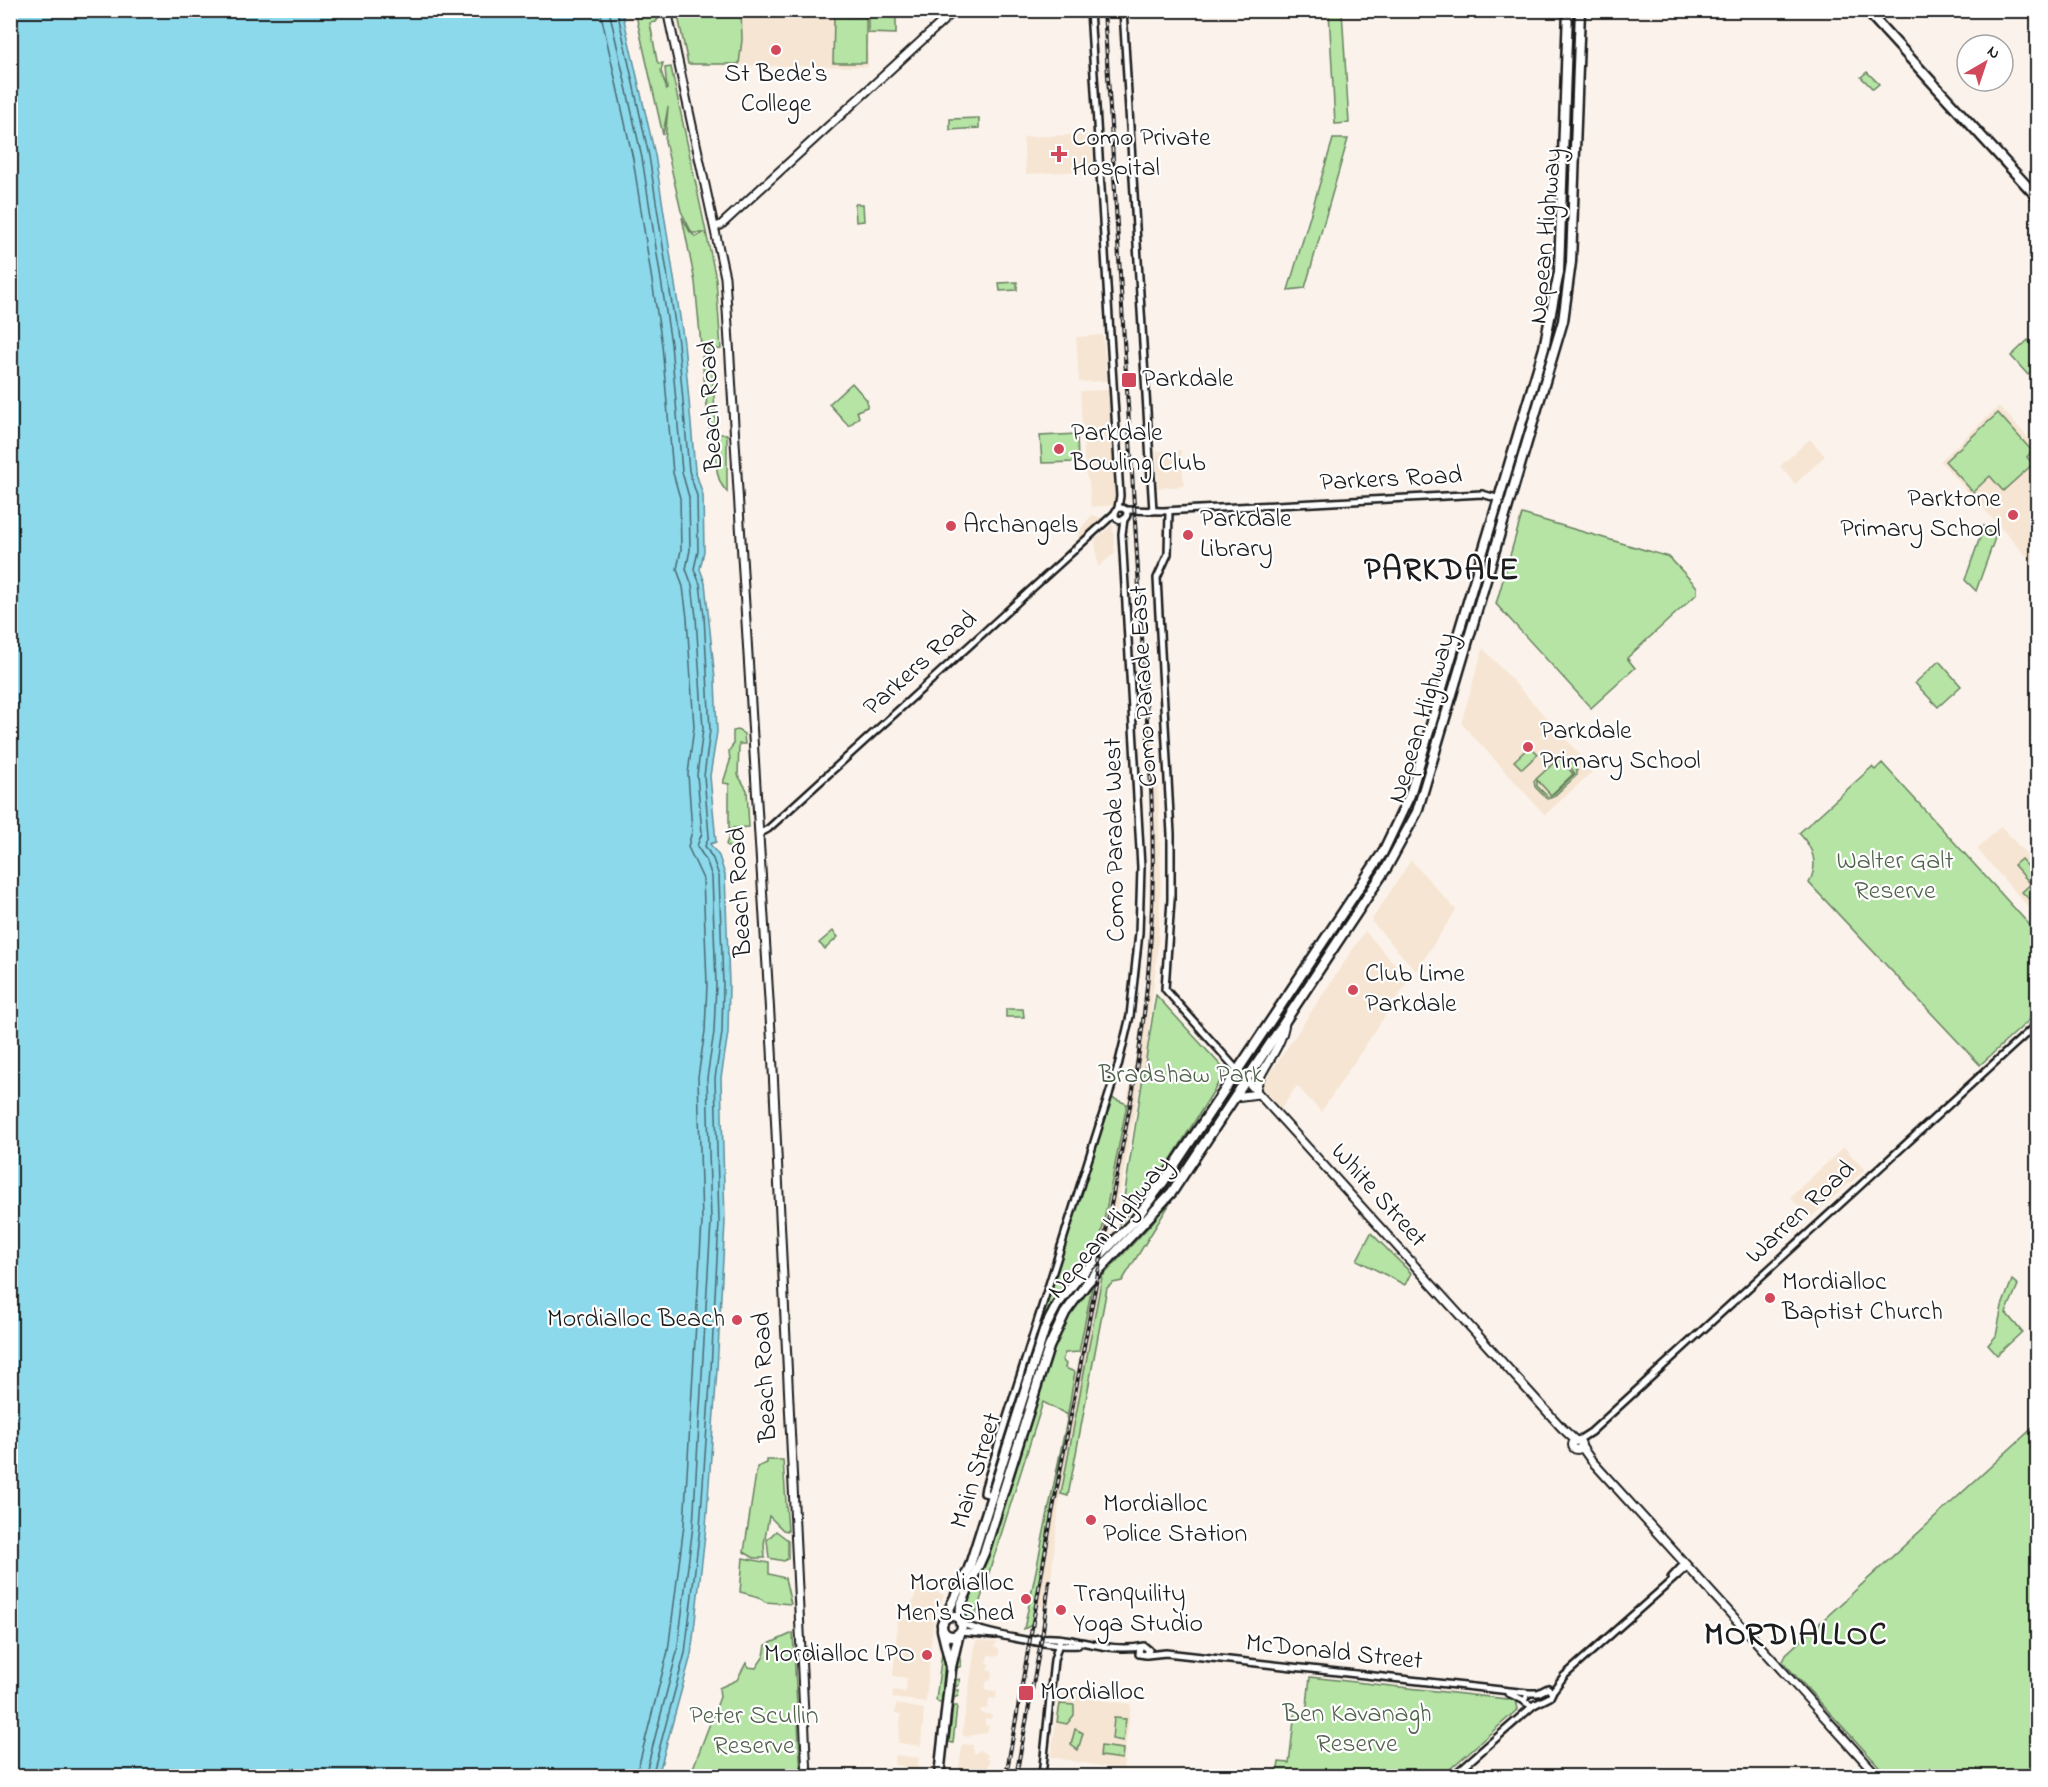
<svg xmlns="http://www.w3.org/2000/svg" width="2048" height="1787" font-family="'Indie Flower',sans-serif">
<style>
.built{fill:#f6e5d3}
.green{fill:#b5e4a4;stroke:#688060;stroke-width:1.5;fill-rule:evenodd}
.water{fill:#8cd9ec;stroke:#5f8d99;stroke-width:1.5}
.lines{fill:none;stroke-linecap:round;stroke-linejoin:round}
.shore{stroke:#49686f;stroke-width:1.5}
.stream{stroke:#5f8d99;stroke-width:1.5}
.minor-casing{stroke:#1c1c1c;stroke-width:10}
.major-casing{stroke:#1c1c1c;stroke-width:11}
.highway-casing{stroke:#1c1c1c;stroke-width:13}
.minor{stroke:#fff;stroke-width:5}
.major{stroke:#fff;stroke-width:7}
.highway{stroke:#fff;stroke-width:8}
.rail-casing{stroke:#1c1c1c;stroke-width:4}
.rail{stroke:#fff;stroke-width:1.5;stroke-dasharray:4.5;stroke-linecap:butt}
.poi-dot{fill:#d1495b;stroke:#fff;stroke-width:2}
.labels{text-anchor:middle;dominant-baseline:central;stroke-width:4.5;stroke-linejoin:round;paint-order:stroke}
.poi-label{font-size:26px;fill:#1c1c1c;stroke:#fff;text-anchor:start}
.street-label{font-size:26px;fill:#1c1c1c;stroke:#fff}
.park-label{font-size:26px;fill:#52624c;stroke:#fff}
.district-label{font-size:32px;font-weight:bold;letter-spacing:1.5px;fill:#1c1c1c;stroke:#fff}
</style>
<rect width="100%" height="100%" fill="#fbf3eb"/>
<filter id="ink" filterUnits="userSpaceOnUse"><feTurbulence type="fractalNoise" baseFrequency=".0167" numOctaves="2"/><feDisplacementMap in="SourceGraphic" scale="12" xChannelSelector="R" yChannelSelector="G"/><feConvolveMatrix kernelMatrix="1 2 1 2 8 2 1 2 1" color-interpolation-filters="sRGB"/></filter>
<g filter="url(#ink)">
<!-- built -->
<g class="built">
<polygon points="675,11 897,11 897,35 868,35 868,67 687,65"/>
<polygon points="1092,134 1093,171 1026,174 1023,137"/>
<polygon points="1103,335 1107,381 1079,382 1076,337"/>
<polygon points="1109,390 1116,505 1091,507 1089,483 1085,472 1080,391"/>
<polygon points="1999,406 2037,447 2037,568 1940,461"/>
<polygon points="1810,439 1825,456 1795,484 1780,466"/>
<polygon points="1181,450 1184,486 1158,488 1156,451"/>
<polygon points="1092,515 1102,518 1079,539 1078,532"/>
<polygon points="1113,524 1115,553 1098,567 1095,540"/>
<polygon points="1483,648 1594,770 1545,815 1461,723"/>
<polygon points="1144,721 1153,726 1157,755 1161,879 1158,947 1146,1052 1118,1203 1109,1236 1099,1246 1139,1039 1148,957 1152,827"/>
<polygon points="2001,826 2037,866 2037,917 1977,849"/>
<polygon points="1411,860 1456,910 1416,971 1371,921"/>
<polygon points="1365,931 1409,980 1321,1112 1297,1086 1281,1109 1261,1087"/>
<polygon points="1844,1147 1865,1170 1810,1218 1790,1197"/>
<polygon points="1102,1277 1059,1506 1048,1608 1035,1605 1045,1536 1092,1287"/>
<polygon points="919,1585 944,1595 933,1625 926,1702 892,1698 893,1690 906,1692 907,1678 893,1676 898,1618 906,1619"/>
<polygon points="976,1640 997,1642 994,1647 999,1648 999,1656 988,1655 987,1663 990,1664 987,1670 993,1671 990,1681 987,1681 985,1690 997,1691 996,1699 990,1698 987,1709 981,1709 981,1713 992,1715 991,1719 985,1719 985,1725 989,1726 987,1733 965,1736 962,1734"/>
<polygon points="1060,1690 1095,1694 1094,1699 1131,1704 1123,1770 1051,1757"/>
<polygon points="896,1704 924,1709 921,1746 898,1743 901,1715 895,1713"/>
<polygon points="962,1744 973,1745 974,1754 980,1750 988,1755 987,1759 990,1760 986,1776 958,1776"/>
<polygon points="895,1755 919,1758 917,1776 902,1776 903,1766 894,1765"/>
</g>
<!-- green -->
<g class="green">
<polygon points="635,11 659,11 660,16 656,22 650,23 657,61 659,64 663,63 661,71 667,90 665,68 671,67 716,279 721,349 703,350 701,345 695,282 682,217 690,232 696,237 703,233 692,233 681,211 665,141 668,107 663,135"/>
<polygon points="677,11 741,11 742,40 739,64 688,64"/>
<polygon points="1329,11 1342,11 1349,123 1335,124"/>
<polygon points="834,16 866,17 866,63 833,63"/>
<polygon points="868,16 896,17 896,34 868,33"/>
<polygon points="1867,72 1879,84 1873,89 1861,77"/>
<polygon points="979,118 979,128 950,130 950,119"/>
<polygon points="1333,139 1348,139 1305,288 1288,290"/>
<polygon points="855,204 863,204 864,221 856,222"/>
<polygon points="1017,282 1017,290 1000,291 999,283"/>
<polygon points="2028,340 2038,351 2037,366 2028,375 2011,356"/>
<path d="M707,352H711L716,425L719,434H727V492C708,472 723,446 709,427L702,357Z"/>
<polygon points="852,383 867,400 867,407 857,411 859,417 849,426 829,404"/>
<polygon points="1998,413 2032,451 2027,457 2033,464 2003,491 1990,476 1973,492 1945,461"/>
<polygon points="1077,434 1078,462 1042,463 1040,436"/>
<polygon points="1522,514 1669,557 1697,587 1697,594 1627,658 1635,668 1591,708 1496,604"/>
<polygon points="1984,526 1995,538 1976,591 1965,580"/>
<polygon points="1939,661 1961,686 1938,707 1915,683"/>
<polygon points="738,730 744,734 745,744 739,744 738,775 747,790 749,827 733,828 734,856 726,844 729,837 729,784 723,783 730,761 729,751 733,745 733,731"/>
<polygon points="1530,746 1538,754 1522,769 1514,761"/>
<path d="M1560,757C1569,756 1578,766 1577,775L1553,797L1547,799L1535,787L1534,781ZM1561,760L1566,761L1575,774L1552,795L1547,796L1537,786V780L1551,795L1573,774Z"/>
<path d="M1882,763L2037,933V1013L1980,1065L1809,883C1819,863 1813,848 1799,833L1872,767L1875,770Z"/>
<polygon points="2021,859 2036,875 2029,882 2014,865"/>
<polygon points="2037,878 2037,892 2029,899 2022,892"/>
<polygon points="833,931 838,937 825,949 819,943"/>
<polygon points="1156,995 1226,1071 1170,1161 1120,1223"/>
<polygon points="1006,1009 1023,1009 1024,1017 1006,1017"/>
<polygon points="1112,1098 1127,1104 1099,1246 1068,1281 1043,1321 1037,1338 1056,1268"/>
<polygon points="1182,1184 1122,1281 1113,1283 1107,1288 1068,1496 1061,1494 1102,1277 1153,1222"/>
<polygon points="1371,1233 1411,1273 1405,1285 1357,1260"/>
<polygon points="2012,1280 2018,1285 2006,1313 2022,1332 1997,1355 1988,1345 1996,1336 2002,1306"/>
<path d="M1092,1287L1079,1352L1065,1353L1062,1360L1066,1364L1065,1368L1075,1372C1061,1457 1046,1541 1032,1625L1024,1629L1068,1415L1043,1402L974,1620L966,1622L963,1618L965,1605L999,1523L1057,1339L1076,1304Z"/>
<polygon points="2037,1424 2037,1776 1888,1776 1783,1662 1786,1654"/>
<polygon points="767,1460 783,1460 788,1531 783,1530 769,1516 764,1544 765,1558 754,1558 744,1552 757,1467 767,1463"/>
<polygon points="776,1531 788,1540 788,1558 784,1561 769,1558 767,1540"/>
<polygon points="743,1558 769,1563 769,1574 785,1578 791,1604 765,1602 759,1597 740,1592"/>
<polygon points="793,1633 801,1776 690,1776 720,1697 719,1688 737,1680 746,1663 748,1667 756,1668 764,1656 766,1645"/>
<polygon points="959,1652 961,1666 957,1668 956,1680 960,1679 959,1685 955,1687 955,1690 959,1690 958,1696 954,1698 953,1706 957,1706 953,1743 949,1742"/>
<polygon points="942,1653 945,1653 942,1701 939,1703 936,1700"/>
<polygon points="1310,1677 1516,1700 1518,1709 1442,1776 1277,1776 1279,1762 1289,1763 1295,1712 1306,1714"/>
<polygon points="1060,1704 1074,1705 1074,1715 1067,1724 1057,1722"/>
<polygon points="1114,1718 1126,1719 1123,1741 1112,1739"/>
<polygon points="1075,1729 1083,1733 1078,1750 1071,1745"/>
<polygon points="1101,1746 1123,1749 1122,1759 1100,1756"/>
</g>
<!-- water -->
<polygon class="water" points="11,10 622,11 655,155 684,343 695,470 703,495 704,551 700,569 705,583 715,679 717,732 710,776 716,842 710,844 719,856 725,875 729,984 728,1033 721,1078 725,1222 717,1369 706,1527 691,1655 658,1776 11,1776"/>
<g class="lines">
<!-- shore -->
<g class="shore">
<polyline points="600,10 633,159 662,345 673,473 680,498 681,550 677,569 683,587 687,618 694,727 688,774 692,831 688,847 703,879 707,984 705,1031 698,1077 702,1222 684,1525 668,1651 636,1776"/>
<polyline points="609,10 642,158 671,344 682,472 689,497 690,550 686,569 692,585 696,617 703,729 697,775 702,833 697,846 707,862 712,877 716,984 714,1032 707,1078 711,1222 693,1526 677,1652 645,1776"/>
<polyline points="617,10 649,156 678,343 689,471 697,496 698,551 694,569 700,584 704,616 710,730 704,776 709,836 705,846 713,859 719,876 723,984 722,1033 715,1078 719,1222 711,1369 700,1527 685,1653 652,1776"/>
</g>
<!-- stream -->
<polyline class="stream" points="1680,1776 1682,1773"/>
<!-- minor casing -->
<g class="minor-casing">
<g id="minor">
<polyline points="1090,10 1120,496 1118,508"/>
<polyline points="1123,10 1153,511"/>
<circle cx="1121" cy="514" r="6"/>
<polyline points="1126,510 1163,511 1482,494 1500,499"/>
<polyline points="1169,511 1168,554 1157,578 1171,834 1171,900 1165,989 1238,1071"/>
<polyline points="759,834 768,829 1115,513"/>
<polyline points="1577,1441 1591,1432 2038,1023"/>
<polyline points="991,1495 984,1493 985,1487 1118,1066 1130,1016 1139,933 1141,867 1122,534 1124,519"/>
<polyline points="1671,1578 1684,1564"/>
<path d="M960,1622C980,1634 1055,1647 1078,1645"/>
<polyline points="960,1632 995,1635"/>
<path d="M1034,1639C1069,1632 1105,1655 1144,1646L1149,1650L1146,1655L1139,1654L1140,1647"/>
<polyline points="1147,1655 1166,1653 1528,1693"/>
<polygon points="1548,1688 1552,1693 1550,1697 1532,1706 1525,1702 1528,1693 1538,1693"/>
<polyline points="1552,1692 1564,1676 1687,1567"/>
<polyline points="1508,1693 1525,1701"/>
<polyline points="1042,1776 1054,1660 1060,1639"/>
<polyline points="1453,1776 1535,1704"/>
</g>
</g>
<!-- major casing -->
<g class="major-casing">
<g id="major">
<polyline points="667,10 725,277 772,1049 807,1776"/>
<polyline points="715,227 721,225 955,10"/>
<polyline points="1238,1071 1562,1428 1576,1441"/>
<path d="M1256,1091C1258,1070 1282,1050 1285,1022"/>
<polyline points="1235,1097 1258,1094"/>
<circle cx="1577" cy="1445" r="4.5"/>
<polyline points="1581,1446 1591,1460 1878,1776"/>
</g>
</g>
<!-- highway casing -->
<g class="highway-casing">
<g id="highway">
<polyline points="1866,10 2038,198"/>
<circle cx="952" cy="1626" r="10"/>
<polyline points="960,1622 961,1605 984,1553 1049,1347 1065,1313 1087,1283 1172,1192 1387,867 1417,812 1563,321 1571,262 1580,10"/>
<polyline points="942,1624 969,1568 1045,1328 1057,1305 1077,1279 1134,1221 1164,1181 1383,852 1410,795 1544,348 1559,272 1568,10"/>
<polyline points="942,1630 951,1667"/>
<polyline points="939,1776 951,1667 959,1633"/>
</g>
</g>
<!-- minor -->
<use href="#minor" class="minor"/>
<!-- major -->
<use href="#major" class="major"/>
<!-- highway -->
<use href="#highway" class="highway"/>
<!-- rail casing -->
<g class="rail-casing">
<g id="rail">
<path d="M1006,1776L1052,1514L1133,1090C1151,985 1156,893 1151,786L1104,10"/>
<polyline points="1016,1776 1043,1631 1049,1581"/>
</g>
</g>
<!-- rail -->
<use href="#rail" class="rail"/>
</g>
</g>
<!-- markers -->
<g class="poi-dot">
<circle cx="776" cy="50" r="6"/>
<path d="M1056 145h6v6h6v6h-6v6h-6v-6h-6v-6h6z"/>
<rect x="1121" y="372" width="16" height="16" rx="3"/>
<circle cx="1059" cy="449" r="6"/>
<circle cx="2013" cy="515" r="6"/>
<circle cx="951" cy="526" r="6"/>
<circle cx="1188" cy="535" r="6"/>
<circle cx="1528" cy="747" r="6"/>
<circle cx="1353" cy="990" r="6"/>
<circle cx="1770" cy="1298" r="6"/>
<circle cx="737" cy="1320" r="6"/>
<circle cx="1091" cy="1520" r="6"/>
<circle cx="1026" cy="1599" r="6"/>
<circle cx="1061" cy="1610" r="6"/>
<circle cx="927" cy="1655" r="6"/>
<rect x="1018" y="1685" width="16" height="16" rx="3"/>
</g>
<g class="labels">
<!-- poi labels -->
<g class="poi-label">
<text x="776" y="75" text-anchor="middle">St Bede's<tspan x="776" dy="30">College</tspan></text>
<text x="1072" y="139">Como Private<tspan x="1072" dy="30">Hospital</tspan></text>
<text x="1142" y="380">Parkdale</text>
<text x="1071" y="434">Parkdale<tspan x="1071" dy="30">Bowling Club</tspan></text>
<text x="2001" y="500" text-anchor="end">Parktone<tspan x="2001" dy="30">Primary School</tspan></text>
<text x="1200" y="520">Parkdale<tspan x="1200" dy="30">Library</tspan></text>
<text x="963" y="526">Archangels</text>
<text x="1540" y="732">Parkdale<tspan x="1540" dy="30">Primary School</tspan></text>
<text x="1365" y="975">Club Lime<tspan x="1365" dy="30">Parkdale</tspan></text>
<text x="1782" y="1283">Mordialloc<tspan x="1782" dy="30">Baptist Church</tspan></text>
<text x="725" y="1320" text-anchor="end">Mordialloc Beach</text>
<text x="1103" y="1505">Mordialloc<tspan x="1103" dy="30">Police Station</tspan></text>
<text x="1014" y="1584" text-anchor="end">Mordialloc<tspan x="1014" dy="30">Men's Shed</tspan></text>
<text x="1073" y="1595">Tranquility<tspan x="1073" dy="30">Yoga Studio</tspan></text>
<text x="915" y="1655" text-anchor="end">Mordialloc LPO</text>
<text x="1040" y="1693">Mordialloc</text>
</g>
<!-- street labels -->
<g class="street-label">
<text transform="translate(1547 236) rotate(-85)">Nepean Highway</text>
<text transform="translate(712 406) rotate(-93)">Beach Road</text>
<text transform="translate(1391 480) rotate(-3)">Parkers Road</text>
<text transform="translate(921 664) rotate(-42)">Parkers Road</text>
<text transform="translate(1145 686) rotate(-93)">Como Parade East</text>
<text transform="translate(1423 718) rotate(-73)">Nepean Highway</text>
<text transform="translate(1116 840) rotate(-91)">Como Parade West</text>
<text transform="translate(741 892) rotate(-93)">Beach Road</text>
<text transform="translate(1378 1196) rotate(48)">White Street</text>
<text transform="translate(1801 1213) rotate(-43)">Warren Road</text>
<text transform="translate(1110 1228) rotate(-50)">Nepean Highway</text>
<text transform="translate(766 1377) rotate(-93)">Beach Road</text>
<text transform="translate(977 1471) rotate(-73)">Main Street</text>
<text transform="translate(1334 1653) rotate(6)">McDonald Street</text>
</g>
<!-- park labels -->
<g class="park-label">
<text x="1895" y="862">Walter Galt<tspan x="1895" dy="30">Reserve</tspan></text>
<text x="1181" y="1076">Bradshaw Park</text>
<text x="1357" y="1715">Ben Kavanagh<tspan x="1357" dy="30">Reserve</tspan></text>
<text x="754" y="1717">Peter Scullin<tspan x="754" dy="30">Reserve</tspan></text>
</g>
<!-- district labels -->
<g class="district-label">
<text x="1442" y="571">PARKDALE</text>
<text x="1796" y="1636">MORDIALLOC</text>
</g>
</g>
<!-- margin -->
<rect width="2048" height="1787" fill="none" stroke="#fff" stroke-width="36"/>
<rect x="18" y="18" width="2012" height="1751" fill="none" stroke="#1c1c1c" stroke-width="2" filter="url(#ink)"/>
<!-- north arrow -->
<g transform="translate(1985 63) rotate(39)"><circle r="28" fill="#ffffff" stroke="#a4a4a4" stroke-width="1.5"/>
<path d="M0-4.5L10 22L0 15L-10 22Z" fill="#d1495b"/>
<text y="-9" font-size="16" font-weight="bold" text-anchor="middle" fill="#1c1c1c">N</text>
</g>
</svg>
